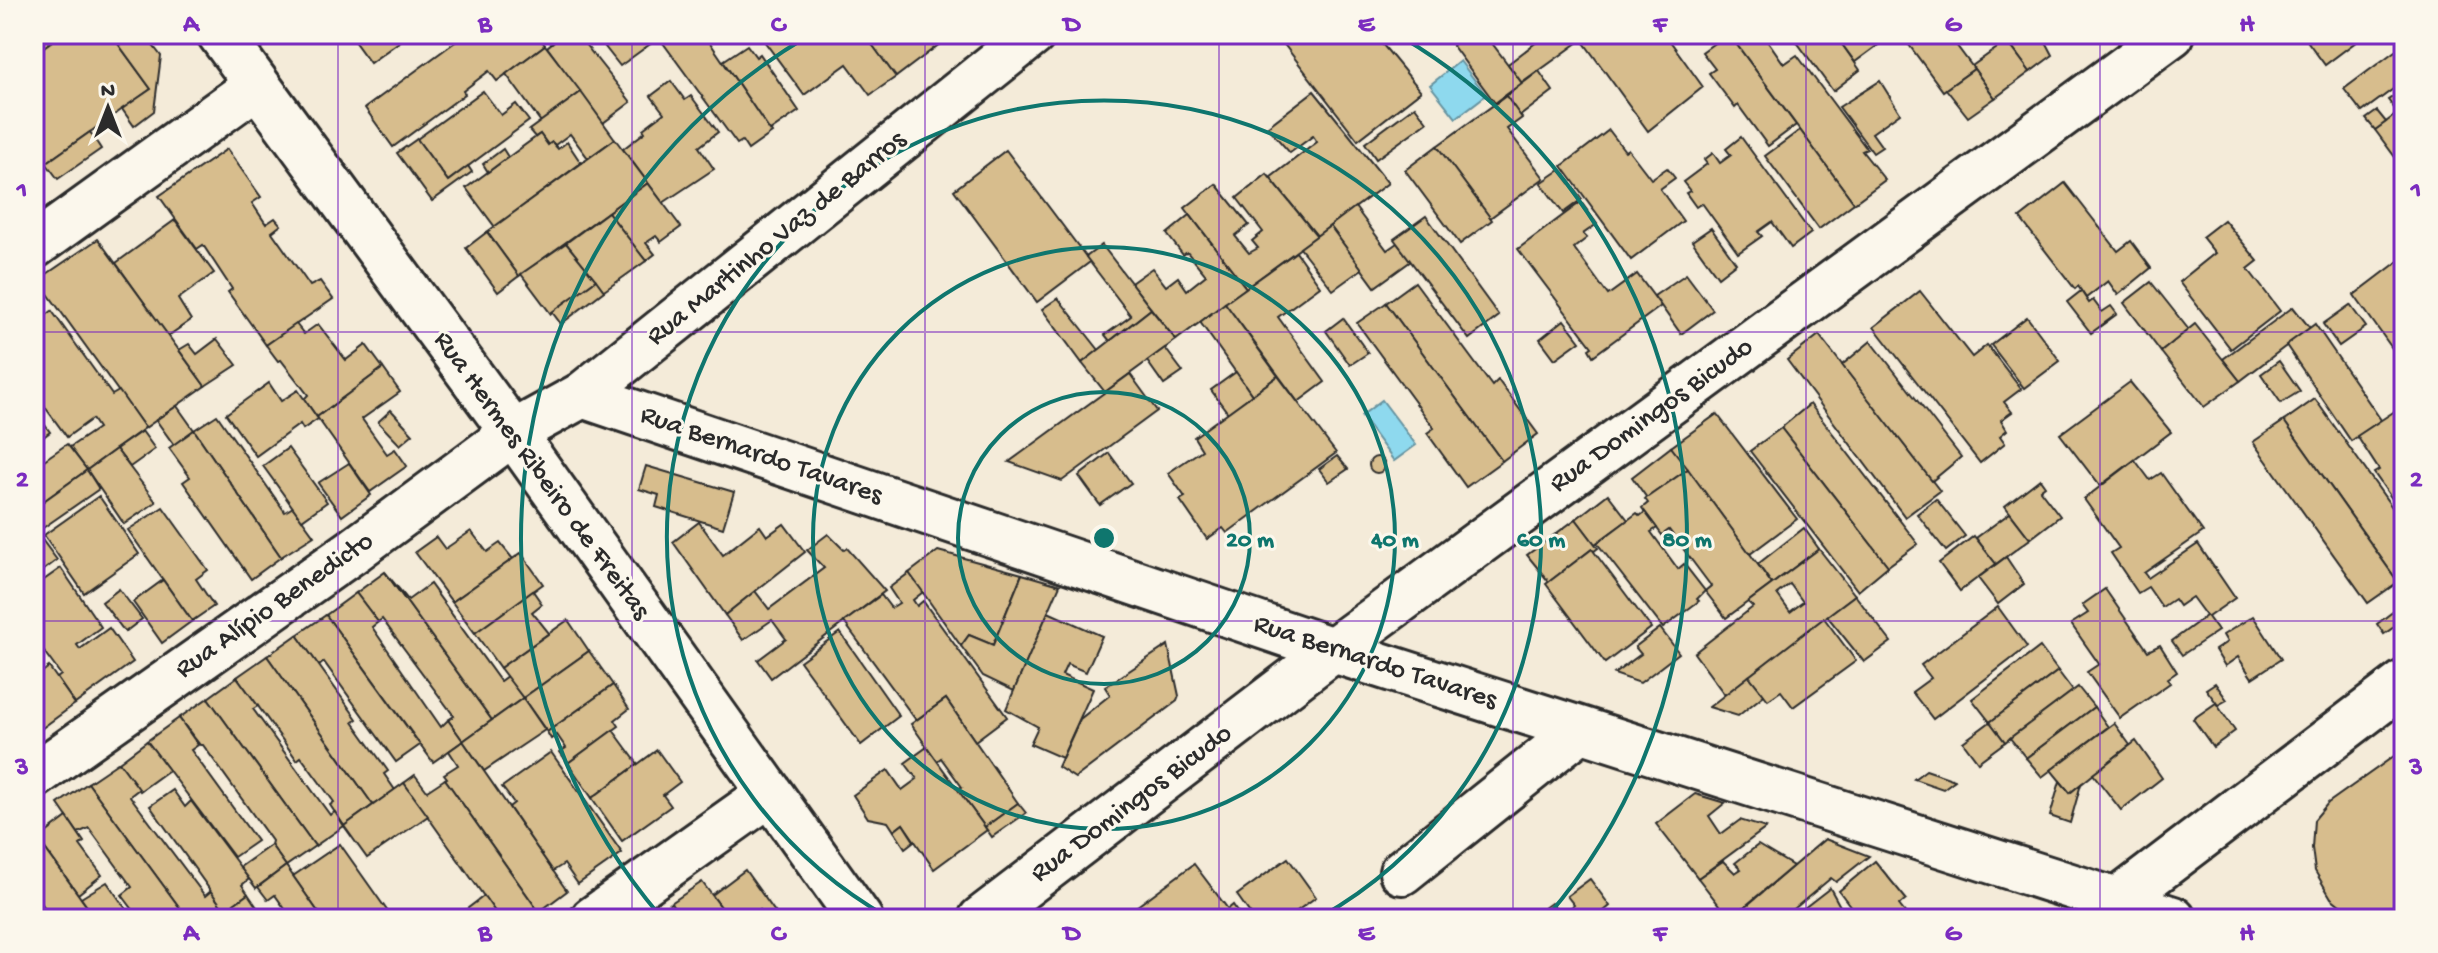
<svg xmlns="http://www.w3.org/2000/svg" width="2438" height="953" font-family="'Gochi Hand',sans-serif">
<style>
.water{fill:#8ed9ee;stroke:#6693a0;stroke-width:2}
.building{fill:#d7bd8d;stroke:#2b2b2b;stroke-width:2;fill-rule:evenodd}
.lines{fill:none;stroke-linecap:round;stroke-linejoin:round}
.minor-casing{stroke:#2b2b2b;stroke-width:50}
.minor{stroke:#fbf7ec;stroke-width:44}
.grid{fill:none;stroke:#7b2cbf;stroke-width:2;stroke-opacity:0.55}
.ring{fill:none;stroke:#0f766e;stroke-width:4}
.labels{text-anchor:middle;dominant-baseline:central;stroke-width:6;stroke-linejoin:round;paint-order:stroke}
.street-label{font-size:28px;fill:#2b2b2b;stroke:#fbf7ec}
.centre{fill:#0f766e;stroke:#fbf7ec;stroke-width:4}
.ring-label{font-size:24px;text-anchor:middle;font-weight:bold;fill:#0f766e;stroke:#fbf7ec;stroke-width:6;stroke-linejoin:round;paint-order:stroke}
.neatline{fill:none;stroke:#7b2cbf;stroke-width:3}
.grid-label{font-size:26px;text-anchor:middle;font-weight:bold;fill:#7b2cbf}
</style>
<rect width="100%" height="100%" fill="#f4ebd9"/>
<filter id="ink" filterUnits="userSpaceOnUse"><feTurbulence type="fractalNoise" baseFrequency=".0125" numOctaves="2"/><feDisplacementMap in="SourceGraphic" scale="16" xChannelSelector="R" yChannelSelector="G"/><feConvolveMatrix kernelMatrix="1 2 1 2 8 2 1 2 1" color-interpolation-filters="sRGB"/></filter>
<g filter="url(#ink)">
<!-- water -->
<g class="water">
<polygon points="1460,61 1486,95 1456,118 1430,85"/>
<polygon points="1382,400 1416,445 1394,461 1361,416"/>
</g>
<!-- building -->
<g class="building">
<polygon points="34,34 62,34 44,47"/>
<polygon points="62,34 111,34 151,89 46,163 34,146 34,54"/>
<polygon points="111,34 144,34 161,56 154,111 134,126 122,109 151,89"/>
<polygon points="349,34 410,34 370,63"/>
<polygon points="466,34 537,34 545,45 497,81 489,71 463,91 465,94 393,147 365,108"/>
<polygon points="563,34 577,34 631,102 603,123 547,47"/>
<polygon points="612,34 647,34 653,42 620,66 605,47 616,39"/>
<polygon points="661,34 704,34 772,133 748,150 742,141 737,144 658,36"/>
<polygon points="759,34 865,34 896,77 870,95 847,64 804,95"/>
<polygon points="883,34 953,34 896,77 871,43"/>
<polygon points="1276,34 1374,34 1421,91 1358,140"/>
<polygon points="1452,34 1485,34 1522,83 1495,103 1447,38"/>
<polygon points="1547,34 1590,34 1522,83 1508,64"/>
<polygon points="1590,34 1665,34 1703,87 1648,131 1582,40"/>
<polygon points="1712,34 1729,34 1796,125 1768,146 1738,105 1735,108 1709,73 1715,69 1702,52 1717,41"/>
<polygon points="1729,34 1763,34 1784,64 1797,55 1867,149 1862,151 1885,180 1854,203"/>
<polygon points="1791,34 1835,34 1860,70 1833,91"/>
<polygon points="1840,34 1893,34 1855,62 1836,36"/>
<polygon points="1901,34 1948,34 1974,69 1943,91"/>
<polygon points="2002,34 2042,34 2053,55 2030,72"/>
<polygon points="2319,34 2352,34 2357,41 2325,65 2308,42"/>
<polygon points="2007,41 2030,72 1995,98 1972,66"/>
<polygon points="545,45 581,92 541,122 506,74"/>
<polygon points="747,45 756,57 760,54 799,111 770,131 723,61"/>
<polygon points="2404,48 2404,81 2362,112 2344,89 2395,51 2397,53"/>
<polygon points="1974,69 1995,98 1968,117 1946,89"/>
<polygon points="1539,71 1553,91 1520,116 1506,96"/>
<polygon points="671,81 685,100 691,96 718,132 699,147 714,169 663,203 623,149 645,132 643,129 664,113 651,96"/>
<polygon points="1880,81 1900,113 1872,133 1882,147 1873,153 1839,107"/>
<polygon points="2404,89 2404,150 2395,157 2375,130 2398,113 2388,100"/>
<polygon points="483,91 501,115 516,104 529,121 448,181 417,139"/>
<polygon points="1314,91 1388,183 1317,236 1270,178 1317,142 1313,136 1290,153 1267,127"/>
<polygon points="581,92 615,139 588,158 570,134 555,145 552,142 548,145 540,134 535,137 529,130"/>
<polygon points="1506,96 1522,118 1507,129 1544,178 1490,218 1437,146"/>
<polygon points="1415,106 1427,122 1376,159 1365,143"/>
<polygon points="2377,111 2386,122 2375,130 2366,119"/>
<polygon points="1609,130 1625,151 1628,149 1651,179 1667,168 1675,178 1660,189 1683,221 1631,260 1562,166"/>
<polygon points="1800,130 1854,203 1819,229 1765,156"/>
<polygon points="90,132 101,149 58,179 46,163"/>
<polygon points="540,134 548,145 552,142 558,149 567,142 581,163 495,227 466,188"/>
<polygon points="1741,137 1811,233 1791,248 1772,222 1758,232 1762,236 1738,253 1702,203 1696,207 1686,193 1690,191 1683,182 1707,164 1704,160 1713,153 1720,163 1731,155 1726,149"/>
<polygon points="417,139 448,181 468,166 472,172 432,201 397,153"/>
<polygon points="615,139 648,183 519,276 487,232"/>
<polygon points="1437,146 1492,220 1460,244 1405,170"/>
<polygon points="227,149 261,197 252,203 266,224 275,218 281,225 272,232 310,286 320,281 333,299 266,345 228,292 232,289 203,245 197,249 159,196"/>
<polygon points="503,149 508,157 488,172 483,164"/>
<polygon points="1006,150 1090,262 1037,302 954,190"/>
<polygon points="1560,170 1582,199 1563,213 1541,183"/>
<polygon points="1267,174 1317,236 1246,288 1185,208 1216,184 1249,225 1235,236 1249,253 1258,248 1252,241 1263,232 1237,198"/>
<polygon points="648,183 681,227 661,242 656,236 646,243 655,254 646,261 608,212"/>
<polygon points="2065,183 2118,251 2131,241 2151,268 2118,295 2108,281 2086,298 2078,286 2075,289 2020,218"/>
<polygon points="1581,202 1597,224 1583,234 1587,238 1574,248 1608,295 1637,274 1661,306 1593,356 1589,349 1592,347 1518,249"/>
<polygon points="1355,207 1387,250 1397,243 1411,261 1375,287 1330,226"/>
<polygon points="608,212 646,261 604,291 566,243"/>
<polygon points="1190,215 1246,288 1176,340 1131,283 1152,268 1166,286 1178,277 1187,290 1206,275 1187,252 1183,255 1167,234"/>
<polygon points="1426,216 1499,316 1469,339 1394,239"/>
<polygon points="175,220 214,273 178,299 191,320 168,336 116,263"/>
<polygon points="2224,220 2258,261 2248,269 2280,311 2231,349 2179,282 2215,253 2202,237"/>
<polygon points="1330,226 1362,269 1333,290 1300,248"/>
<polygon points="1711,228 1736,263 1718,277 1692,241"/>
<polygon points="487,232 519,276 498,292 466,248"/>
<polygon points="98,239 205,386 145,428 38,280"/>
<polygon points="566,243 596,280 551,314 521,274"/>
<polygon points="1102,245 1151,309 1110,341 1105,335 1131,316 1086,257"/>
<polygon points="1296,252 1320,286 1278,317 1325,382 1298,402 1225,303"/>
<polygon points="2404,257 2404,365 2354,295"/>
<polygon points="1686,274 1713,310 1681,334 1654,296"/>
<polygon points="596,280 604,291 561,324 552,312"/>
<polygon points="1415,282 1492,386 1498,380 1538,434 1502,461 1386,303"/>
<polygon points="2151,282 2189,330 2161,352 2124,303"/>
<polygon points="1920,291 1972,357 1987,345 2021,389 2004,402 2012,412 2001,420 2007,430 2000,436 2005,443 1980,463 1874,327"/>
<polygon points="2081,291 2089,303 2093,300 2102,312 2111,306 2117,314 2091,333 2067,302"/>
<polygon points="1058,298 1099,350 1082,363 1042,309"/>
<polygon points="1225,303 1278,376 1252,395 1200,322"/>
<polygon points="1386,303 1502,461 1466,487 1427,433 1434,428 1357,323"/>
<polygon points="2350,305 2366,327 2339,346 2323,324"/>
<polygon points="2293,307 2310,328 2240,381 2223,359"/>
<polygon points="1151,309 1176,340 1105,392 1082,363"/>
<polygon points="52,311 112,395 119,391 145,428 87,470 70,447 98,428 92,419 67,437 34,392 34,324"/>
<polygon points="2027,317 2060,361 2024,388 1991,345"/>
<polygon points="1343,318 1368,353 1350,365 1326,331"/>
<polygon points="1564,320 1580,341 1555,359 1540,339"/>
<polygon points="296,324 304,334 318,324 346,360 366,345 383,368 317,417 304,399 308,395 281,360 278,361 266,345"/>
<polygon points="2195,324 2240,381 2204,407 2161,352"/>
<polygon points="2315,324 2381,420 2351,441 2286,345"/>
<polygon points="1819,335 1940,491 1905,517 1787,360"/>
<polygon points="217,339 237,365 205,386 179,350 189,344 197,354"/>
<polygon points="1871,341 1961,457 1932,481 1842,365"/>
<polygon points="1165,348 1183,372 1164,385 1147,361"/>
<polygon points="2279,361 2300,391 2281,403 2261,374"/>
<polygon points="383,368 400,392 362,419 387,454 395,449 407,466 370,492 317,417"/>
<polygon points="1236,372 1252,395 1228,413 1211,390"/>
<polygon points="1130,374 1157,411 1062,481 1009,462"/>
<polygon points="1278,376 1336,453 1227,533 1223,528 1207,539 1180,500 1185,497 1168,473 1202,450 1194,437"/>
<polygon points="2130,382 2171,432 2100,486 2060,434"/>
<polygon points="269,383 281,401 298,390 318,419 303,429 300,424 256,456 226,414"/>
<polygon points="2315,399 2404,524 2404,577 2398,582 2284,421"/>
<polygon points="1810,404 1918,544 1888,566 1781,428"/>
<polygon points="2404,405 2404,516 2374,473 2379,470 2357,436"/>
<polygon points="177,406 194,430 174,445 156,420"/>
<polygon points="34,410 50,432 34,444"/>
<polygon points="391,410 413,434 400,445 378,422"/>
<polygon points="1717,414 1797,519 1750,554 1671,447"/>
<polygon points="217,415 285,512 293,507 314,536 281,557 194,430"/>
<polygon points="2284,421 2398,582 2368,603 2253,442"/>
<polygon points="1781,428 1888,566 1858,591 1750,451"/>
<polygon points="194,430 281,557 251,579 183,482 190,477 169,448"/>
<polygon points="142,431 155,449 130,467 116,449"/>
<polygon points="67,444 87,470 34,508 34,467"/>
<polygon points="1671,447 1688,469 1647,498 1632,477"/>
<polygon points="288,448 327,502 302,520 263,466"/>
<polygon points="116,449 156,502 124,524 87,470"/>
<polygon points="1109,453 1131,483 1100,505 1079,476"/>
<polygon points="1337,456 1348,469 1329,482 1319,469"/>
<circle cx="1377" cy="465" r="8"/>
<polygon points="2135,460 2150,480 2161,473 2203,532 2144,573 2148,578 2198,544 2235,598 2208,617 2218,631 2182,655 2172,641 2206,616 2192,597 2179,606 2174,599 2162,607 2148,587 2138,593 2111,553 2119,548 2084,499"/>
<polygon points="349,463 371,495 342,516 318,483"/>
<polygon points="646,466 734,492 723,528 656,507 659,495 639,489"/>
<polygon points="1688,469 1772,584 1726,618 1705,591 1711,586 1669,530 1662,535 1642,508 1648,503 1645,499"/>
<polygon points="87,470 99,489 40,530 34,522 34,508"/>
<polygon points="2040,479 2045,486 2040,490 2060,516 2030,539 2005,506"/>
<polygon points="1608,494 1628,520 1595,544 1576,519"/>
<polygon points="99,496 139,554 84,593 44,535"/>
<polygon points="1936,499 1965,536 1946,551 1917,514"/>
<polygon points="163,507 208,570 196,579 214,606 192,621 128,530"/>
<polygon points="1645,512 1657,528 1651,532 1678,569 1684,564 1705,591 1697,599 1699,601 1663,628 1597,543 1637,513 1640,516"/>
<polygon points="2010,513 2030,539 1996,564 1976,538"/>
<polygon points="1576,519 1598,548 1593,552 1592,549 1549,582 1527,555"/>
<polygon points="699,522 723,555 760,526 767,536 784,524 805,552 725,615 673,542"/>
<polygon points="1804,528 1819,549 1772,584 1758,564"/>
<polygon points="34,529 57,560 41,572 34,563"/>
<polygon points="471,531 487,552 500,543 513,559 452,602 415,552 436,537 445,549"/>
<polygon points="828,534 844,550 847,548 885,591 771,678 758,660 786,639 772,620 743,640 725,615 755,591 769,609 824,568 807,550"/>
<polygon points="1974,536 1996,564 1960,591 1939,563"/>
<polygon points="1592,549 1651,628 1605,663 1546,584"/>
<path d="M1819,549L1855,595L1725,695L1694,653L1753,607L1748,602ZM1790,584L1803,602L1790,612L1777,594Z"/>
<polygon points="938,551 1022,574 993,645 969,635 961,646 909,573"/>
<polygon points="521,553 543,584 475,633 452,602"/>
<polygon points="2006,557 2024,584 1998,604 1978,578"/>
<polygon points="61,568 101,627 77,645 80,649 109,628 133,662 75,704 57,678 61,675 34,638 34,587"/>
<polygon points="385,572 492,720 463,741 448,720 454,716 382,619 378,622 356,593"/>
<polygon points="385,572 408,600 430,584 500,681 507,676 523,698 492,720"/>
<polygon points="909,573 923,592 913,600 917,606 923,601 1007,717 975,741 946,699 916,720 844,622 881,595 891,608 899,603 889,588"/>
<polygon points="1022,574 1060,585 1014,691 983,676 961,646 969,635 993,645"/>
<polygon points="163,580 192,621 162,643 133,602"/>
<polygon points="119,589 142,619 125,632 102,602"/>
<polygon points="2105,589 2148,651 2160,645 2177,672 2167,679 2170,683 2120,718 2087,672 2099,664 2071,624 2088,613 2082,605"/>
<polygon points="533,591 542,604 532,612 549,633 500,668 475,633"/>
<polygon points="356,593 378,622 372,627 441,727 448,720 463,741 433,762 326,615"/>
<polygon points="1855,595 1891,642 1864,662 1827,616"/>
<polygon points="2404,603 2404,620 2384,634 2377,624"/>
<polygon points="1998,607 2027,647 1933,719 1912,692 1931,678 1921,665"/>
<polygon points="1048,612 1102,636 1086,672 1067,664 1062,675 1093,689 1062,758 1030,744 1038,727 1006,709"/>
<polygon points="326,615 420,745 396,762 324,662 319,666 297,635"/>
<polygon points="2253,616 2281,659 2252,678 2238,657 2225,666 2215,650 2227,642 2223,635"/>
<polygon points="1824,618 1856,661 1793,707 1781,691 1768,700 1749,676"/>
<polygon points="568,620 589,651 523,698 500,668"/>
<polygon points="1660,628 1679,653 1640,683 1614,674 1641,654 1635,647"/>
<polygon points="840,632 899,716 861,745 800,661"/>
<polygon points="297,635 357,719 353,722 388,771 384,774 395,790 373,805 267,656"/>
<polygon points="1168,645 1179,696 1177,701 1075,778 1058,767 1080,719 1110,695 1105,687"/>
<polygon points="2040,647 2058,671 1990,722 1972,699"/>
<polygon points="589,651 613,685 547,732 523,698"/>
<polygon points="267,656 373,805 344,826 330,805 334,802 301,757 297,760 237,677"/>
<polygon points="49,667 75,704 34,734 34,678"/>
<polygon points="2058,671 2073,691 2005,742 1990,722"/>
<polygon points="1749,676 1764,695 1738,716 1709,707"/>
<polygon points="237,677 258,706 253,709 330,815 335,812 344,826 315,846 208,698"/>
<polygon points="2215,683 2227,700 2218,705 2206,689"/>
<polygon points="613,685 629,709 615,720 619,726 568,763 560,752 566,748 557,735 551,739 547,732"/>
<polygon points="2078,687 2094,707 2026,758 2010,738"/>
<polygon points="208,698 315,846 286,866 271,845 272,841 203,745 200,745 179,718"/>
<polygon points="523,698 545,730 484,771 463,741"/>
<polygon points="946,699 1018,803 985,827 957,789 962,787 941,758 937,761 911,724"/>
<polygon points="2216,703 2235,731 2213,747 2193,719"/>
<polygon points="2094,707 2108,727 2042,777 2026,758"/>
<polygon points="179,718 198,745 191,750 257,841 234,857 147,741"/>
<polygon points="1990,722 2005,742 1978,762 1963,742"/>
<polygon points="2114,723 2130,745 2070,793 2051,770"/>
<polygon points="613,730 638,764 592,798 568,763"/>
<polygon points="147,741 169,770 140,791 119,762"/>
<polygon points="463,741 567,891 539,912 445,779 447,778 444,774 458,765 449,751"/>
<polygon points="2136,741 2162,778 2121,810 2093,774"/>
<polygon points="927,747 987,830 934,869 903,824 894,831 888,822 868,818 853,795 888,770 902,790 917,779 905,763"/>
<polygon points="2404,749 2404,919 2376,919 2345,909 2331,898 2315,871 2312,848 2314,820 2328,803"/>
<polygon points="657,750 680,782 663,795 671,806 622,841 592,798"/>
<polygon points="551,752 622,853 578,884 564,864 553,871 509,807 514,803 502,787"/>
<polygon points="119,762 139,789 130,796 205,896 211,891 225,911 213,919 188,919 88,783"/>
<polygon points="1926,770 1955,780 1943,789 1914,779"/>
<polygon points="415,775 427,791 445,779 539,912 529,919 500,919 404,783"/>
<polygon points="2060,781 2070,793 2081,784 2070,823 2050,816"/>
<polygon points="88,783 188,919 166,919 162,913 154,919 140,919 122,895 132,887 89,828 78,833 58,804"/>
<polygon points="404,783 428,816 367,858 344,826"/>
<polygon points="173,790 185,807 191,801 249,879 242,885 248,894 225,911 150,806"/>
<polygon points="1695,794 1725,803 1709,816 1721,834 1740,820 1766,828 1698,878 1656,824"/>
<polygon points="1018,803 1026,813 992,837 985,827"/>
<polygon points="67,817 84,842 80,845 102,875 78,894 38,839"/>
<polygon points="903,824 914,841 905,848 894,831"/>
<polygon points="34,835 38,839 96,919 53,919 34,893"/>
<polygon points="1825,839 1869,856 1836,882 1831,878 1782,919 1731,919"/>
<polygon points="340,844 393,919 323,919 293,876"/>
<polygon points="271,845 286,866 256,888 240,867"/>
<polygon points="1758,845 1793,866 1730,919 1698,878 1723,861 1735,873 1741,869 1735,863"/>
<polygon points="1288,858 1316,897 1286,919 1254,919 1237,895"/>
<polygon points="1875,861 1906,899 1899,905 1910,919 1851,919 1857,915 1839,891"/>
<polygon points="1194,864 1228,909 1233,905 1243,919 1144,919 1136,907"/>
<polygon points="286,866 323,919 292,919 275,895 268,900 258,887"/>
<polygon points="745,870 780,919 767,919 760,910 748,919 730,919 712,895"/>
<polygon points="1590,879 1610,906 1598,916 1600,919 1564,919 1561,915 1574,905 1567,896"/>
<polygon points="107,882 133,919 96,919 81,898"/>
<polygon points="702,882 730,919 683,919 671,903"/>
<polygon points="1830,888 1847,919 1790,919"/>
<polygon points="248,894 263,916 266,914 270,919 234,919 227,909"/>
<polygon points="484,896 500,919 462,919 459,915"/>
<polygon points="671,903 683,919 649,919"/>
<polygon points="1551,903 1564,919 1529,919"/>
</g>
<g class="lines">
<!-- minor casing -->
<g class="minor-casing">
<g id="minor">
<polyline points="220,34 513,433 860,919"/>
<polyline points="34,246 256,86"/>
<polyline points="582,395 1333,650 2173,919"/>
<polyline points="34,776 356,549 513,433 582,395 1033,34"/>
<polyline points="1402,872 1580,730"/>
<polyline points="2100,914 2404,683"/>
<polyline points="593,919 769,794"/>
<polyline points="981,919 1333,650 2172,34"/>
</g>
</g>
<!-- minor -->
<use href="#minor" class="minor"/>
</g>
</g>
<!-- grid -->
<path class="grid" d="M338,34V919M632,34V919M925,34V919M1219,34V919M1513,34V919M1806,34V919M2100,34V919M34,332H2404M34,621H2404"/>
<!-- distance rings -->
<g class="ring">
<circle cx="1104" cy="538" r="146"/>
<circle cx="1104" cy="538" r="291"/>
<path d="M889 918A437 437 0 1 1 1319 918"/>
<path d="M661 917A583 583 0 0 1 808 36M1400 36A583 583 0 0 1 1547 917"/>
</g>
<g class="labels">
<!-- street labels -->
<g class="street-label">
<text transform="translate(777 239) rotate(-39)">Rua Martinho Vaz de Barros</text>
<text transform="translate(1652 416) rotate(-36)">Rua Domingos Bicudo</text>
<text transform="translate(761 456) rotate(19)">Rua Bernardo Tavares</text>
<text transform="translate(541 476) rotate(54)">Rua Hermes Ribeiro de Freitas</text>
<text transform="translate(275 606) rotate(-35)">Rua Alípio Benedicto</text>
<text transform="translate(1375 663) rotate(18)">Rua Bernardo Tavares</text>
<text transform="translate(1132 804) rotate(-37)">Rua Domingos Bicudo</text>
</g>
</g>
<circle cx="1104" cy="538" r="12" class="centre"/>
<g class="ring-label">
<text x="1250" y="546">20 m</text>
<text x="1395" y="546">40 m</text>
<text x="1541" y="546">60 m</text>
<text x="1687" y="546">80 m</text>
</g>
<!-- margin -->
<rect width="2438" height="953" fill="none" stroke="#fbf7ec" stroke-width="88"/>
<!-- north arrow -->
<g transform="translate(108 108)" stroke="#fbf7ec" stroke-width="6" paint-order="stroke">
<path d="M0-6L14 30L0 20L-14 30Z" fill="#2b2b2b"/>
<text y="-12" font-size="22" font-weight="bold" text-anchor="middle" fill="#2b2b2b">N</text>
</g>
<rect x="44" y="44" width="2350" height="865" class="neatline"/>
<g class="grid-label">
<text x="191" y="31">A</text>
<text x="485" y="31">B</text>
<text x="778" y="31">C</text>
<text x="1072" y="31">D</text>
<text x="1366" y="31">E</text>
<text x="1660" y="31">F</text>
<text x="1953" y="31">G</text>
<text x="2247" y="31">H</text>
<text x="22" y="197">1</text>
<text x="2416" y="197">1</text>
<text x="22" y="486">2</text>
<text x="2416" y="486">2</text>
<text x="22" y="774">3</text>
<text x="2416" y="774">3</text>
<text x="191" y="940">A</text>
<text x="485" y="940">B</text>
<text x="778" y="940">C</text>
<text x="1072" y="940">D</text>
<text x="1366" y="940">E</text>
<text x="1660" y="940">F</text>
<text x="1953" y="940">G</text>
<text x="2247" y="940">H</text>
</g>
</svg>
